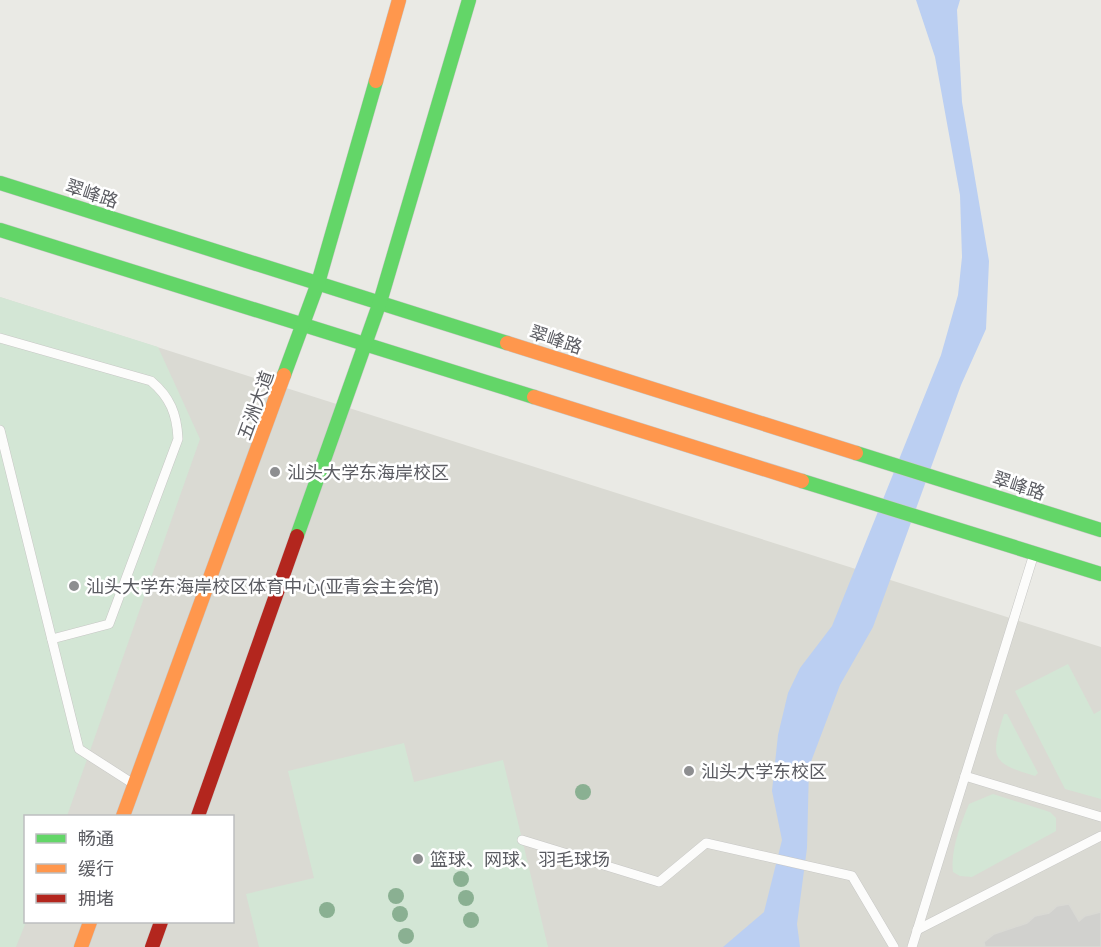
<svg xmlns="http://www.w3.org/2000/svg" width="1101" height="947" font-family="'Open Sans','Noto Sans SC',sans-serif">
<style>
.education{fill:#dadad3;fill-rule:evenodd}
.green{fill:#d3e6d5}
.water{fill:#bbcff2}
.building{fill:#d1d1ce;stroke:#d9d9d4;stroke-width:1.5}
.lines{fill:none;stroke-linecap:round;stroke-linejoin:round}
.lane-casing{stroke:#c7c7c5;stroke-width:10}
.fast-casing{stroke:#c7c7c6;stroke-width:15}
.slow-casing{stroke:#c7c7c6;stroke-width:15}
.jam-casing{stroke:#c7c7c6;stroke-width:15}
.lane{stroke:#fcfcfb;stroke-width:9}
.fast{stroke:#63d668;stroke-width:14}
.slow{stroke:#ff974d;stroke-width:14}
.jam{stroke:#b3261e;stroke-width:14}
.tree{fill:#8ab092}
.poi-dot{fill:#8d8e90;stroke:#fff;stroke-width:2}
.labels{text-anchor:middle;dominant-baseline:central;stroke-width:5;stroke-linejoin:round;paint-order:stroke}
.street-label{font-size:18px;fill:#5b5c62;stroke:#fff}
.poi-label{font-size:18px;fill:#5b5c62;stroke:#fff;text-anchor:start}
</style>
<rect width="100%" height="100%" fill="#eaeae5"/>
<!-- education -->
<path class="education" d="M0,297L1101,647V947H0ZM26,816H232V922H26Z"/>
<!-- green -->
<g class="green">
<polygon points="0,297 158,347 200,439 67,816 26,816 26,922 16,947 0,947"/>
<polygon points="1068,664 1094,714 1101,710 1101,799 1065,789 1015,691"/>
<path d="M1004,714H1007L1038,773L1035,776C991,763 990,758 1004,714Z"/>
<polygon points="404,743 414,782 503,760 548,947 259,947 246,894 314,878 288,771"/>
<path d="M993,794L1050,812L1056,818V831L972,877L960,876L953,872C950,851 961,823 969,804Z"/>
</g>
<!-- water -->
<polygon class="water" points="916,0 960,0 957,10 962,102 989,261 986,329 961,385 873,627 840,685 809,767 807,848 797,924 800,947 723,947 764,912 782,840 772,791 778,735 788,693 800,668 832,626 941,355 958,295 962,257 960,195 935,57"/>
<!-- building -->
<polygon class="building" points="1069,904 1079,921 1085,916 1101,912 1101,947 985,947 984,942 994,934 1027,923 1035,916 1049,913 1057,906"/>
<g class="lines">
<!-- lane casing -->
<g class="lane-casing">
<g id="lane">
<path d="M0,338L151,381C170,397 177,414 178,439L109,624L52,639"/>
<polyline points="0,430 79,749 132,783"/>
<polyline points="965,776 1101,817"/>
<polyline points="522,840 659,882 706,843 852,876 894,947"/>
<polyline points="917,930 1101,836"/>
<polyline points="912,947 1033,557"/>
</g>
</g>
<!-- fast casing -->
<g class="fast-casing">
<g id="fast">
<polyline points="0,183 507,343"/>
<polyline points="0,230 534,397"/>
<polyline points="284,375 318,283 376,81"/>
<polyline points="856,453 1101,530"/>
<polyline points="802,481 1101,574"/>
<polyline points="297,536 380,302 469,0"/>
</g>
</g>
<!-- slow casing -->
<g class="slow-casing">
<g id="slow">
<polyline points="376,81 399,0"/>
<polyline points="507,343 856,453"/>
<polyline points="534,397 802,481"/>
<polyline points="123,816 284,375"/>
<polyline points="81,947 90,922"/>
</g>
</g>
<!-- jam casing -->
<g class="jam-casing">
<g id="jam">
<polyline points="198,816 297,536"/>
<polyline points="152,947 161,922"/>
</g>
</g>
<!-- lane -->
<use href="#lane" class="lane"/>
<!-- fast -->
<use href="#fast" class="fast"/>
<!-- slow -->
<use href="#slow" class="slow"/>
<!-- jam -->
<use href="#jam" class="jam"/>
</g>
<!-- trees -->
<g class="tree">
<circle cx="583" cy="792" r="8"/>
<circle cx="461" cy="879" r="8"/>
<circle cx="396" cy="896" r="8"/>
<circle cx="466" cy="898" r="8"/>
<circle cx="327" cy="910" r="8"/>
<circle cx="400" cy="914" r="8"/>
<circle cx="471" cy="920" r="8"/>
<circle cx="406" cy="936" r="8"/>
</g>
<!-- markers -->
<g class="poi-dot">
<circle cx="275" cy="472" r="6"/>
<circle cx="74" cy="586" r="6"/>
<circle cx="689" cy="771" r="6"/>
<circle cx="418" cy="859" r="6"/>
</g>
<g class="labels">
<!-- street labels -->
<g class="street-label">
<text transform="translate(92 193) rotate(18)">翠峰路</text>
<text transform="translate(556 339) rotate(18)">翠峰路</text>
<text transform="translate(255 405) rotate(-70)">五洲大道</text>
<text transform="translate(1019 485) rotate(18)">翠峰路</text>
</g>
<!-- poi labels -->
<g class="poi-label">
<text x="287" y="472">汕头大学东海岸校区</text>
<text x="86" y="586">汕头大学东海岸校区体育中心(亚青会主会馆)</text>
<text x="701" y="771">汕头大学东校区</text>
<text x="430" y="859">篮球、网球、羽毛球场</text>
</g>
</g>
<!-- legend -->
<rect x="24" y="815" width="210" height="108" fill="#ffffff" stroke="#bdbec0" stroke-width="1.5"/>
<rect x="36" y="834" width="30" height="9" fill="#63d668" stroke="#bdbec0" stroke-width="1.5"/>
<text x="78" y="845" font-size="18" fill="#5b5c62">畅通</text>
<rect x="36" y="864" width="30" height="9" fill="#ff974d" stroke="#bdbec0" stroke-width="1.5"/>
<text x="78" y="875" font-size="18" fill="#5b5c62">缓行</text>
<rect x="36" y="894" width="30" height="9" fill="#b3261e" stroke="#bdbec0" stroke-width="1.5"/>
<text x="78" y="905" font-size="18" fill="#5b5c62">拥堵</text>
</svg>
